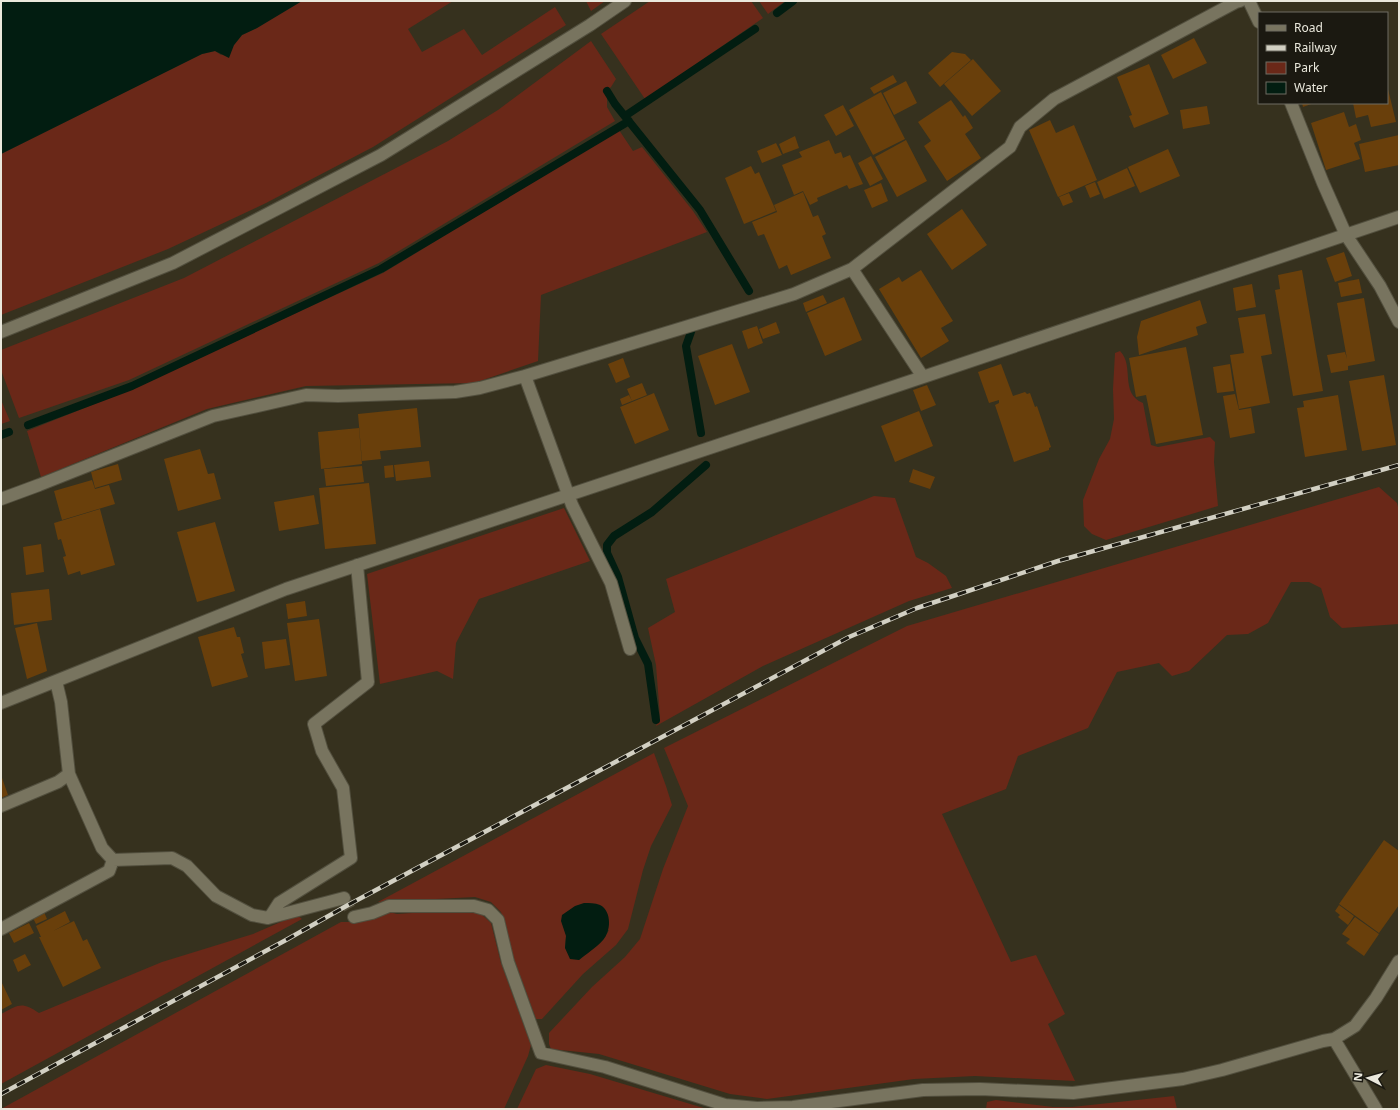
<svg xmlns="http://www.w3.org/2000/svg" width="1400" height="1110" font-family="'Noto Sans',sans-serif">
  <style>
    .green { fill: #6a2818; fill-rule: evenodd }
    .water { fill: #021d11 }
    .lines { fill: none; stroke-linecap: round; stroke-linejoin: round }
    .stream { stroke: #021d11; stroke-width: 8 }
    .building { fill: #693f0b }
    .minor-tunnel { stroke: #514c3a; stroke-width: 12; stroke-dasharray: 12 6; stroke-linecap: butt }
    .minor-casing { stroke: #524f3e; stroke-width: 14 }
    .minor { stroke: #78745f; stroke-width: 12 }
    .rail-casing { stroke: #d2d0c3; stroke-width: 4.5 }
    .rail { stroke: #1b1911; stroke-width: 3; stroke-dasharray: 9; stroke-linecap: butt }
  </style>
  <rect width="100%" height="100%" fill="#36311e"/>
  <!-- green -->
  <path class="green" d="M302 1H453L408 29 422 52 464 29 482 55 555 7 566 25 373 147 266 203 168 249 1 315V154L202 54 215 51 221 55 234 45 242 35 257 28Z
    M586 1H605L591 11Z
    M650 1H751L763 18 645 99 601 34Z
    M759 1H785L768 14Z
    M591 41 616 79 611 87 605 92 607 96V107L615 121 379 263 129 380 19 418 1 370V350L184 278 448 141 498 110Z
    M619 130 633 151 642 147 693 211 707 232 541 295 538 361 474 383 306 386 207 409 41 477 27 431 132 389 383 273Z
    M1120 351C1135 366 1119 393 1143 403L1151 445 1158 447 1210 437 1215 442 1214 462 1218 506 1106 540 1092 534 1084 526 1083 500 1099 459 1110 439 1114 419 1113 389 1115 353Z
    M1 400 10 421 1 424Z
    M1379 487 1397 503 1399 511V624L1342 628 1330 617 1321 588 1309 582H1291L1268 623 1248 634 1227 635 1189 671 1172 676 1159 663 1117 672 1088 728 1018 756 1006 789 942 814 1011 962 1036 955 1065 1014 1048 1024 1075 1081 975 1076 914 1079 767 1099 730 1094 599 1054 551 1049 549 1044V1033L592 987 625 957 640 939 663 869 688 806 664 748 907 626Z
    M874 496 895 498 916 557 928 563 946 576 952 588 909 601 763 666 656 726 660 717 656 665 648 628 675 612 666 579Z
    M564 508 590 561 479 599 456 643 453 679 437 671 380 684 367 574Z
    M654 753 666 786 672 805 651 846 643 870 628 929 616 945 583 974 542 1019H536L511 951 501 912 491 902 475 897 378 902ZM609 930 603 940 579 960 565 948 566 936Z
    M471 909 481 914 491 923 501 963 531 1045 528 1056 504 1109H1L341 922H352L389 912 397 914Z
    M297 915 302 919 1 1084V1014C19 1005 21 1001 39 1013L162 962 253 934Z
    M546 1065 590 1074 707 1109H517L536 1069Z
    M1174 1096 1177 1109H986L987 1102 996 1100 1053 1107H1072Z"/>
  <!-- water -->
  <path class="water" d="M1 1H302L257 28 242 35 234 45 229 58 215 51 202 54 1 154Z
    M584 903C589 903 595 903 600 905 612 911 611 931 603 940 596 948 586 954 579 960L570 959 565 948 566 936 561 921 562 915 575 906Z"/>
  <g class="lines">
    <!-- stream -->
    <path class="stream" d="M777 13 793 1
      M607 91 615 104 700 210 749 291
      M625 116 755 29
      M692 329 686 346 701 433
      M28 425 132 386 381 269 629 121
      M1 435 9 432
      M656 720 648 664 635 638 618 577 607 553V545L614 536 652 512 706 465"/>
  </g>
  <!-- building -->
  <path class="building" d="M1194 38 1207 63 1173 79 1161 55Z
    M952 52 965 54 971 60 940 87 928 73Z
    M973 59 1001 91 972 116 944 84Z
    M1149 64 1169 114 1134 128 1129 116 1132 115 1117 77Z
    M893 75 897 82 874 94 870 88Z
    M906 81 917 103 894 115 883 93Z
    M1387 85 1396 122 1371 127 1368 115 1356 118 1353 103H1387Z
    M881 92 905 139 873 155 849 110Z
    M951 100 963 117 965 115 973 128 965 134 981 158 947 181 924 146 931 141 918 122Z
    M1302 103H1314L1303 107Z
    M843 105 854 126 836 136 824 115Z
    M1207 106 1210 124 1183 129 1180 110Z
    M1344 112 1349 127 1356 124 1361 140 1354 143 1360 159 1326 170 1311 123Z
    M1050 120 1056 133 1074 125 1097 180 1058 197 1029 130Z
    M1399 135V165L1365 172 1359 144Z
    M795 136 799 148 783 154 779 144Z
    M829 140 835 154 841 152 843 158 850 155 863 184 849 189 847 185 817 198 818 201 810 205 803 191 794 195 782 165 802 157 799 152Z
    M906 140 927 181 897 197 875 157Z
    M776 143 782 155 762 163 757 151Z
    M1168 149 1180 176 1140 193 1128 167Z
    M871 156 883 179 870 186 858 163Z
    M751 166 755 174 759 172 776 211 744 224 725 178Z
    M1127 168 1135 186 1104 199 1097 182Z
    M1095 182 1100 194 1090 198 1085 186Z
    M881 183 888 201 872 208 864 190Z
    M803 192 813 217 818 215 826 234 822 236 831 258 791 275 787 265 779 269 764 234 758 236 752 222 777 212 774 205Z
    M1069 193 1073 202 1063 206 1059 197Z
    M962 209 987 245 952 270 927 234Z
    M1344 252 1352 276 1335 282 1326 258Z
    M921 270 953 321 941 328 949 341 921 358 879 289 899 277 902 282Z
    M1302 270 1323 391 1293 396 1275 290 1280 289 1278 275Z
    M1359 279 1362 293 1341 297 1338 283Z
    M1252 284 1256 307 1236 311 1233 288Z
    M823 295 827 303 806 312 803 303Z
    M844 297 862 340 825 356 807 313Z
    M1364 298 1375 361 1348 366V370L1331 373 1327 355 1345 352 1347 359 1337 303Z
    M1200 300 1207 323 1196 327 1198 335 1139 355 1137 337 1141 321Z
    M1265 314 1272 354 1261 356 1270 403 1239 409 1230 355 1244 353 1238 318Z
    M776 322 780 333 763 339 759 329Z
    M757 326 763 343 748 349 742 331Z
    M732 344 750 392 715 405 698 356Z
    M1186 347 1203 435 1156 444 1146 395 1136 397 1129 358Z
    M623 358 630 377 616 383 608 364Z
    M1001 364 1013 396 1025 392 1027 394 1030 393 1035 407 1037 406 1051 447 1049 448V450L1014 462 995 405 999 403V400L989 403 978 372Z
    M1230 364 1234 391 1217 393 1213 367Z
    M1384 375 1396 445 1362 451 1349 381Z
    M642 383 647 395 632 401 627 389Z
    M927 385 936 405 921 411 913 390Z
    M654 393 669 430 635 444 620 407Z
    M1235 394 1239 410 1251 408 1255 433 1230 438 1223 396Z
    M629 395 632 401 622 405 620 399Z
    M1338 395 1347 450 1305 457 1297 408 1304 407 1303 401Z
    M417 408 421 447 380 451 381 459 362 461 358 414Z
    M919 411 933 446 895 462 881 426Z
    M359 428 362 464 321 469 318 432Z
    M200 449 208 474 214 473 221 499 178 511 164 459Z
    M429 461 431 477 396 481 394 465Z
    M118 464 122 480 95 488 91 472Z
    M393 465 394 477 385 478 384 466Z
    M362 466 364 482 326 486 324 469Z
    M913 469 935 477 930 489 909 482Z
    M92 480 95 489 109 485 115 504 62 520 54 491Z
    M369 483 376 544 325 549 319 488Z
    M314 495 319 524 279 531 274 502Z
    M100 509 115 565 81 575 80 571 68 575 63 557 66 556 61 539 58 540 54 523Z
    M215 522 235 591 197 602 177 532Z
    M41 544 44 572 26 575 23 547Z
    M49 589 52 620 14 625 11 593Z
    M305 601 307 616 288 619 286 604Z
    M319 619 327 676 295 681 287 623Z
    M37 623 47 671 27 679 15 628Z
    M234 627 237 637H240L244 653 241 654 248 677 212 687 198 637Z
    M286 639 290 665 265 669 262 642Z
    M1 775 8 795 1 798Z
    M1384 840 1399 851V905L1379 933 1339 904Z
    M1339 905 1354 916 1348 925 1338 917 1340 915 1335 911Z
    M65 911 70 922 53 931 74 921 83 941 87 939 101 968 63 987 39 937H41L36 926Z
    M44 912 47 919 36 924 33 918Z
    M1355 917 1379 934 1364 956 1346 943 1350 939 1342 934Z
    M29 923 34 933 14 943 9 933Z
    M25 954 31 965 18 972 13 960Z
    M1 981 12 1004 1 1010Z"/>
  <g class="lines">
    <!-- minor-tunnel -->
    <path class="minor-tunnel" d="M344 898 354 917"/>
    <!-- minor casing -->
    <g class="minor-casing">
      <path id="minor" d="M1249 1 1259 22
        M1291 103 1323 183 1346 235 1380 286 1399 322
        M852 269 923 377
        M1 332 173 263 381 155 590 25 625 1
        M525 376 572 505 611 583 630 649
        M1 499 39 485 213 416 306 395 338 396 455 392 480 388 525 376 794 294 852 269 1010 147 1020 127 1054 99 1236 2 1240 1
        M56 681 61 702 69 774 102 848 113 860 172 858 187 866 216 896 252 915 268 918 344 898
        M1 703 286 589 923 377 1399 217
        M1 806 58 782 69 774
        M270 917 279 903 351 858 343 788 322 751 314 724 368 682 357 565
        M354 917 372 913 389 906H474L488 910 498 920 508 962 541 1053 605 1067 725 1105 757 1108 793 1107 923 1090 980 1089 1073 1093 1183 1079 1222 1070 1323 1041 1334 1039 1355 1026 1376 998 1399 961
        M1 929 109 871 113 860
        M1334 1039 1376 1109"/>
    </g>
    <!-- minor -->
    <use href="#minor" class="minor"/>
    <!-- rail casing -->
    <g class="rail-casing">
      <path id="rail" d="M1 1094 286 940 348 905 849 637 917 608 1058 561 1399 465"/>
    </g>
    <!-- rail -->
    <use href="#rail" class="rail"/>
  </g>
  <!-- border -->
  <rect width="1400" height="1110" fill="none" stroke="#eae8dc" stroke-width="4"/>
  <!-- legend -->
  <rect x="1258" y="12" width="130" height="92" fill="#1b1911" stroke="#6e6c62"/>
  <rect x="1266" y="25" width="20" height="6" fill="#78745f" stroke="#6e6c62"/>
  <text x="1294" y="32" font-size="12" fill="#eae8dc">Road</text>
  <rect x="1266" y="45" width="20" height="6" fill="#d2d0c3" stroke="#6e6c62"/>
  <text x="1294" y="52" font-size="12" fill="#eae8dc">Railway</text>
  <rect x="1266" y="62" width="20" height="12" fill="#6a2818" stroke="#6e6c62"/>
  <text x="1294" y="72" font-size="12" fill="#eae8dc">Park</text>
  <rect x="1266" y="82" width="20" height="12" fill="#021d11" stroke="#6e6c62"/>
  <text x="1294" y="92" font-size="12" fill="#eae8dc">Water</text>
  <!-- north arrow -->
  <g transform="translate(1368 1078) rotate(276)" stroke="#1b1911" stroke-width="3" paint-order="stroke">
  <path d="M0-3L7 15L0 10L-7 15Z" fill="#eae8dc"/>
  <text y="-6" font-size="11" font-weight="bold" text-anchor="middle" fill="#eae8dc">N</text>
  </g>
</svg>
